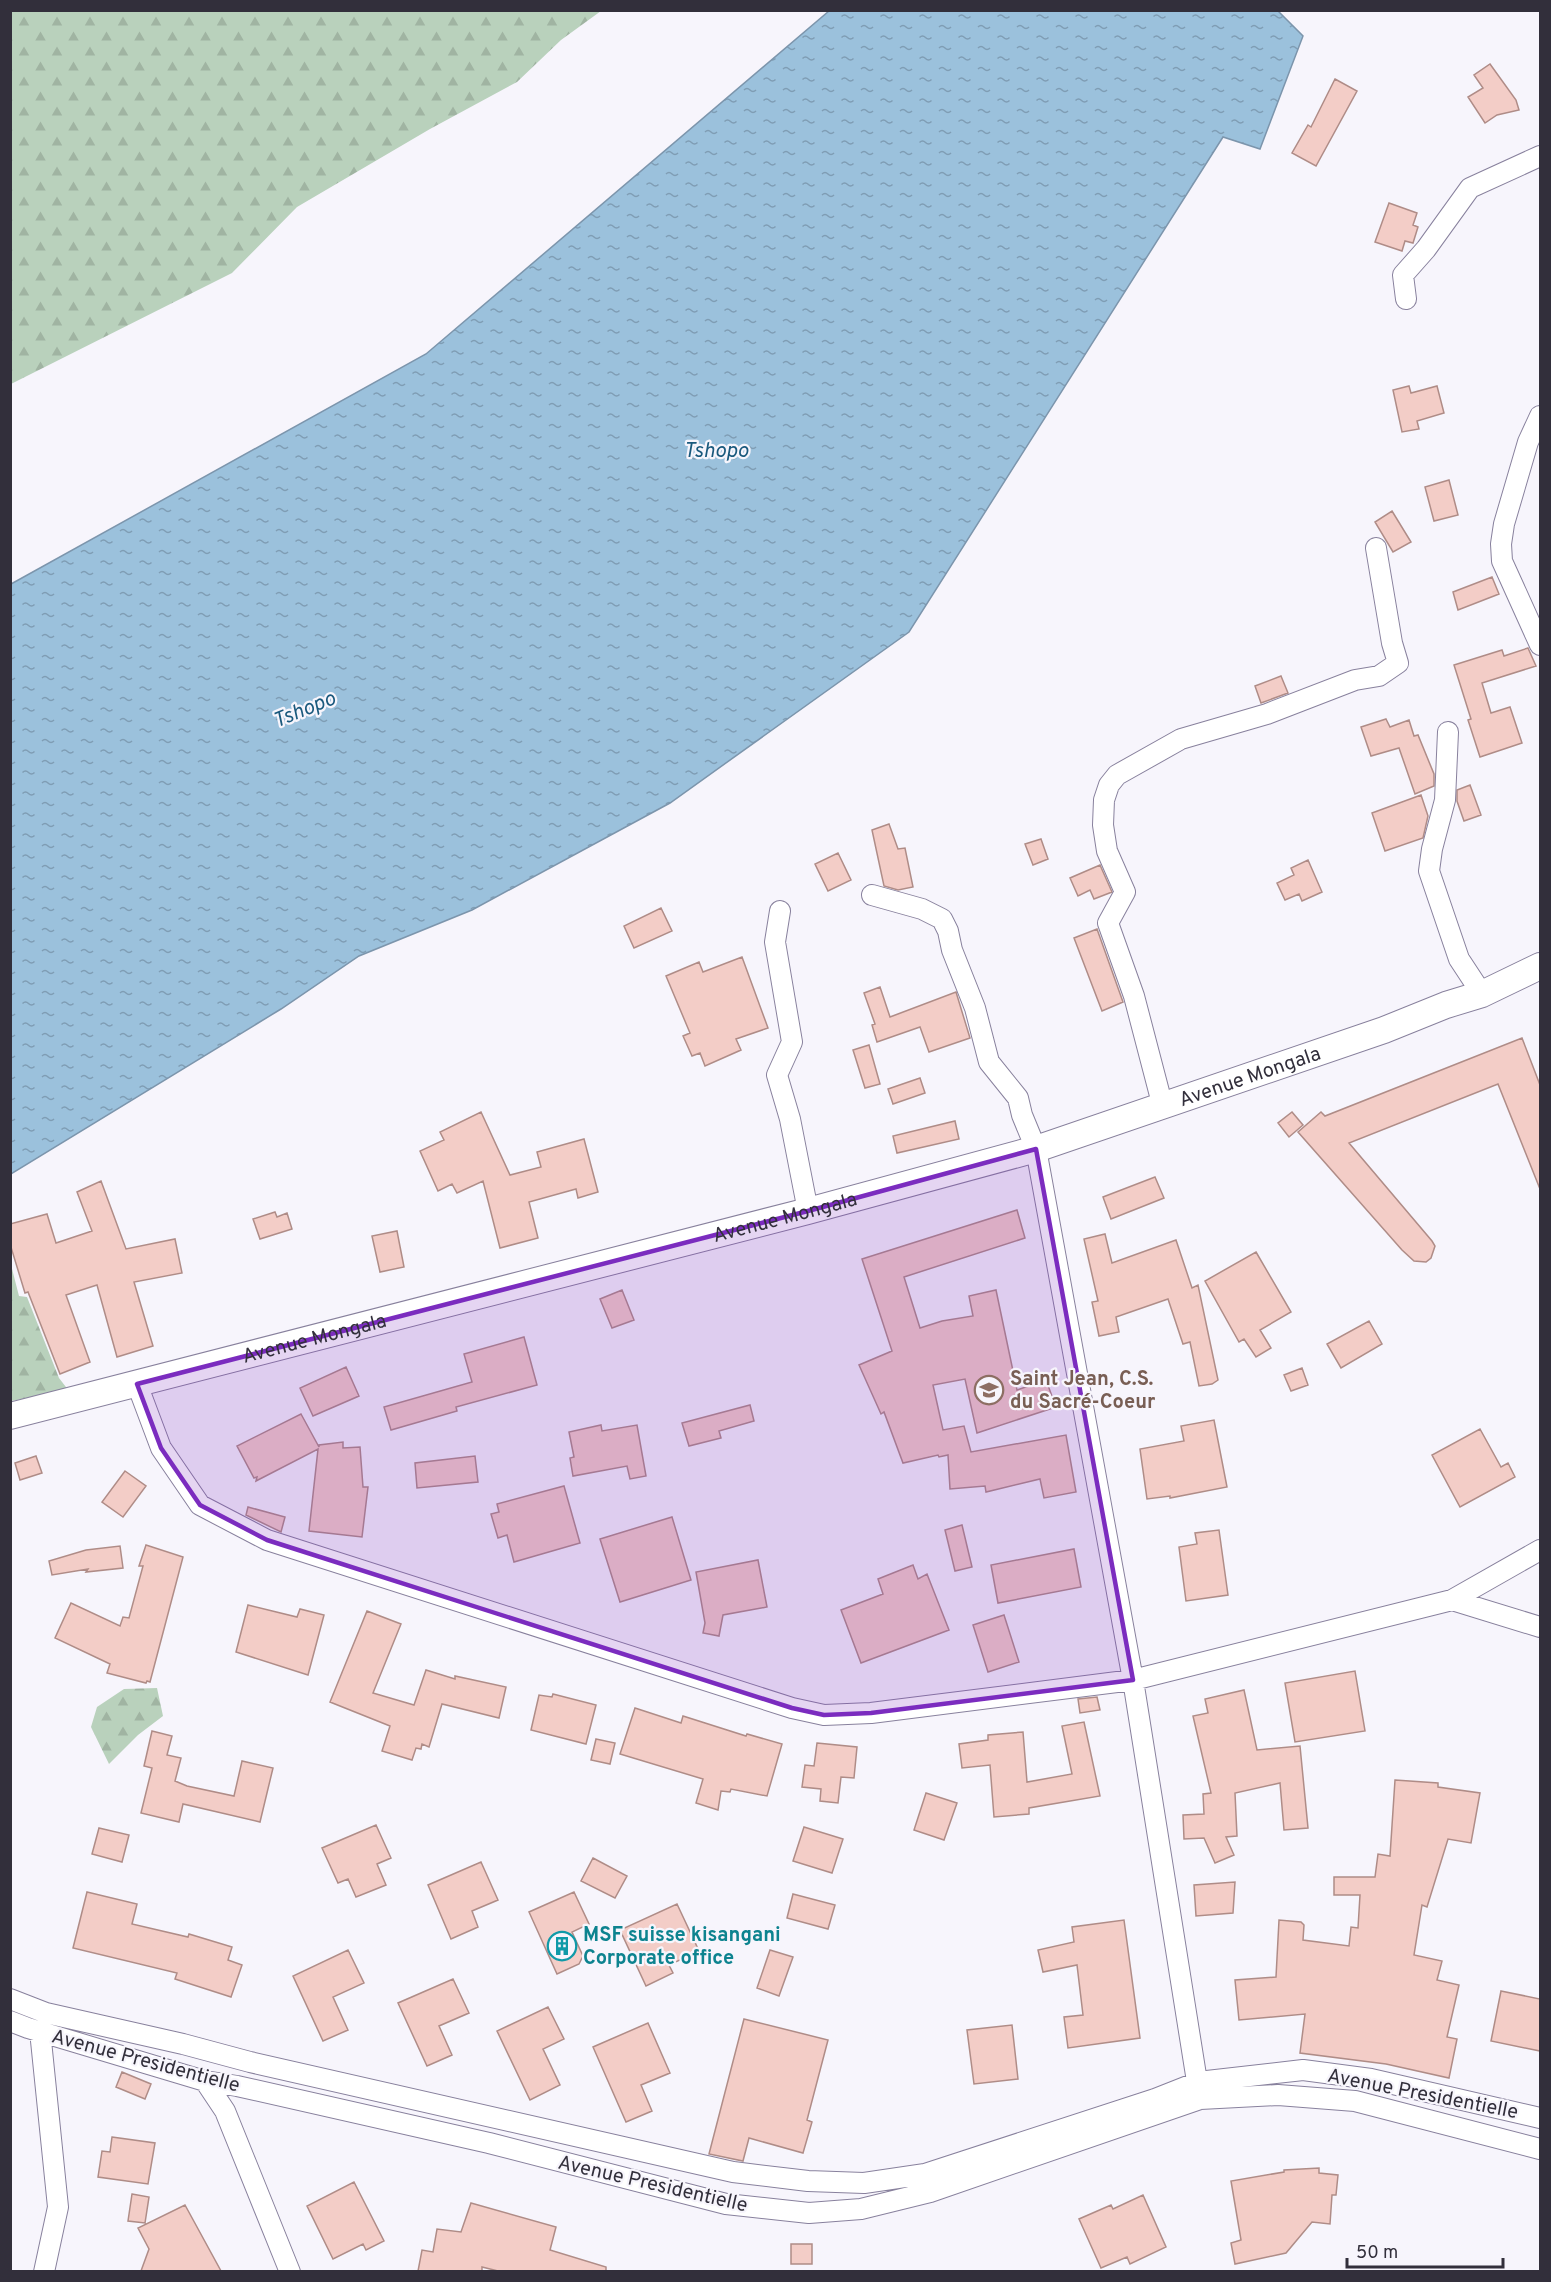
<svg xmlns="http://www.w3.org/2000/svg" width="1551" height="2282" font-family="Overpass,sans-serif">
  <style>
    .forest { fill: url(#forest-firs) }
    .water { fill: url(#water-ripples); stroke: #7c95ac; stroke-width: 1.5 }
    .building { fill: #f3cdc7; stroke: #af8c87; stroke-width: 1.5 }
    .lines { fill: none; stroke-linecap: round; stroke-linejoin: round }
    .minor-casing { stroke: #88819d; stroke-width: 22 }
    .tertiary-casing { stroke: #88819d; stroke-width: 28 }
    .minor { stroke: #fff; stroke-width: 20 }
    .tertiary { stroke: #fff; stroke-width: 26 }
    .marked { fill: #7b2cbf; fill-opacity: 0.2; stroke: #7b2cbf; stroke-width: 4.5; stroke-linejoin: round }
    .labels { text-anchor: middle; stroke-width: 4.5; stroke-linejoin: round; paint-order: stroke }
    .street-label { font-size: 20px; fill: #322f3b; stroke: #f7f5fc }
    .education-label { font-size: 20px; font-weight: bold; fill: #785e54; stroke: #f7f5fc; text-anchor: start }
    .culture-label { font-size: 20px; font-weight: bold; fill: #0d838f; stroke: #f7f5fc; text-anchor: start }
    .water-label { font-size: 21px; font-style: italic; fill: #1a597d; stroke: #f7f5fc }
  </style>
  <defs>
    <pattern id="forest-firs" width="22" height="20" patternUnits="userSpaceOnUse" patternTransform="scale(1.5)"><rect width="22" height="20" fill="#b9d1bc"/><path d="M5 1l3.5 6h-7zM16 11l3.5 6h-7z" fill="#a0b4a2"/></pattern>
    <pattern id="water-ripples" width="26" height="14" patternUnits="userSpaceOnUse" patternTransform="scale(1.5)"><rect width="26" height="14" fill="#9bc1dc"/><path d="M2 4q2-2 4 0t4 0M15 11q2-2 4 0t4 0" fill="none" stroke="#7f9db4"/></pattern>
  </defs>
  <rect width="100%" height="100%" fill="#f7f5fc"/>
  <!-- forest -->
  <path class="forest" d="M11 10H601V11L561 40 517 82 430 129 297 207 232 273 11 384Z
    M10 1261 19 1296 27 1297 59 1378 69 1391 11 1401Z
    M157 1688 163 1716 138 1735 109 1764 91 1727 97 1707 124 1689Z"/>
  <!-- water -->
  <path class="water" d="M829 11H1278L1303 36 1260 149 1223 137 909 632 670 803 472 910 359 956 281 1009 11 1174V584L426 354Z"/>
  <!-- building -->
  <path class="building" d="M1490 64 1516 100 1519 110 1497 115 1485 123 1468 97 1483 88 1474 75Z
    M1335 79 1357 91 1316 166 1292 153 1308 125 1311 127Z
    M1389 203 1417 213 1413 225 1418 227 1413 243 1405 241 1402 251 1375 242Z
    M1409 386 1411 393 1437 386 1444 413 1417 421 1419 429 1402 432 1393 390Z
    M1449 480 1458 515 1434 521 1425 487Z
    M1392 511 1411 542 1393 552 1375 522Z
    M1492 577 1499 594 1458 610 1453 592Z
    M1528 648 1536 666 1482 683 1491 713 1510 707 1522 743 1480 757 1468 720 1471 719 1454 665 1502 650 1504 656Z
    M1281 676 1288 693 1261 703 1255 686Z
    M1386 719 1390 727 1409 720 1414 736 1418 735 1434 774V786L1415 794 1399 748 1371 756 1361 727Z
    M1470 785 1481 815 1464 821 1457 801V790Z
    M1421 795 1428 816 1423 838 1385 851 1372 813Z
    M889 824 898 849 905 848 913 887 898 890 884 886 872 830Z
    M1041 839 1048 859 1033 865 1025 844Z
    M838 853 851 880 828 891 815 864Z
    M1308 860 1322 892 1302 901 1299 894 1285 900 1277 883 1294 875 1291 868Z
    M1100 865 1112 892 1094 899 1090 890 1078 896 1070 878Z
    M661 908 672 931 634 948 624 926Z
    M1097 929 1123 1002 1102 1011 1074 938Z
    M742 957 768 1028 736 1039 741 1050 705 1066 700 1053 692 1056 683 1036 690 1033 666 976 699 962 703 972Z
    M880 987 890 1017 956 992 970 1038 929 1052 920 1027 877 1042 872 1025 875 1024 864 993Z
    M1522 1038 1540 1085V1189L1498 1084 1349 1143 1432 1241 1435 1246 1431 1258 1426 1262 1414 1261 1402 1250 1298 1132 1321 1112 1325 1116Z
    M869 1045 880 1084 865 1088 853 1050Z
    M920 1078 925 1093 893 1104 888 1089Z
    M481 1112 510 1175 541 1167 537 1152 584 1139 598 1192 578 1198 576 1189 529 1202 538 1238 500 1248 483 1181 457 1193 452 1184 438 1191 420 1151 444 1140 440 1132Z
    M1292 1112 1303 1125 1289 1137 1278 1123Z
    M955 1121 959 1139 897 1153 893 1136Z
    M1155 1177 1164 1198 1111 1219 1103 1197Z
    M101 1181 126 1249 175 1239 182 1273 134 1282 153 1346 117 1357 97 1285 66 1295 90 1362 60 1374 28 1292 25 1293 10 1244V1224L47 1214 56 1243 92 1231 77 1192Z
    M1017 1210 1025 1238 904 1277 920 1328 942 1321 973 1316 969 1296 996 1290 1017 1390 1046 1380 1056 1407 977 1433 965 1379 933 1385 943 1430 964 1426 971 1452 1066 1435 1076 1492 1044 1498 1040 1479 986 1492 985 1486 950 1489 948 1455 939 1457 938 1455 903 1463 884 1412 881 1414 859 1365 892 1351 862 1259Z
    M275 1212 277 1217 287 1213 292 1229 260 1239 253 1219Z
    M397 1231 404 1267 380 1272 372 1236Z
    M1105 1234 1112 1263 1176 1240 1192 1288 1198 1285 1218 1380 1212 1384 1199 1386 1190 1342 1183 1344 1168 1299 1116 1317 1119 1332 1099 1336 1092 1302 1098 1301 1084 1239Z
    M1256 1252 1291 1312 1260 1330 1271 1348 1256 1357 1244 1339 1239 1342 1205 1281Z
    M622 1290 634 1320 612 1328 600 1299Z
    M1369 1321 1382 1344 1341 1368 1327 1344Z
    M524 1337 537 1385 456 1407 457 1411 391 1430 384 1407 472 1382 464 1354Z
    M346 1367 359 1396 313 1416 300 1388Z
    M1302 1368 1308 1385 1291 1391 1284 1375Z
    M750 1405 754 1421 719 1431 721 1438 689 1446 682 1423Z
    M301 1414 319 1447V1445L343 1442V1448L360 1447 363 1487H368L362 1537 309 1531 318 1449 256 1481 257 1477 254 1478 237 1446Z
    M1214 1420 1227 1487 1170 1498V1496L1147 1499 1140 1449 1184 1441 1181 1426Z
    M601 1425 602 1431 637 1425 646 1476 630 1479 627 1466 573 1476 570 1458 574 1457 569 1432Z
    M1480 1429 1501 1467 1508 1463 1515 1477 1460 1507 1432 1455Z
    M36 1456 42 1473 20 1480 15 1463Z
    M475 1456 478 1482 417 1488 415 1463Z
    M125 1471 146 1486 123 1517 102 1502Z
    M564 1486 580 1543 514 1562 507 1535 498 1538 491 1514 499 1512 497 1504Z
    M248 1507 285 1517 281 1532 246 1515Z
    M672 1517 691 1580 620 1602 600 1539Z
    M962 1525 972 1567 955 1571 945 1530Z
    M1219 1530 1228 1595 1186 1601 1179 1547 1197 1544 1195 1533Z
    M146 1545 183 1557 150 1682 147 1681 146 1683 107 1673 110 1664 55 1638 71 1603 120 1626 123 1617 129 1618 143 1566H139Z
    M120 1546 123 1568 86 1572 88 1569 52 1575 49 1561 86 1550Z
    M1074 1549 1081 1587 998 1603 991 1565Z
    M758 1560 767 1607 723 1615 719 1636 703 1633 705 1623 696 1572Z
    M913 1565 918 1579 927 1574 949 1630 861 1663 841 1610 883 1594 878 1579Z
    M248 1605 297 1617 300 1609 324 1615 308 1675 236 1652Z
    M367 1611 401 1624 373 1693 414 1705 426 1670 455 1679V1676L506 1687 499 1718 442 1704 429 1747 422 1744 421 1749 416 1748 412 1760 382 1751 390 1726 330 1702Z
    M1004 1615 1019 1662 988 1672 973 1625Z
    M1355 1671 1365 1731 1295 1742 1285 1683Z
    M1244 1690 1257 1750 1300 1746 1308 1828 1284 1830 1280 1783 1235 1793 1237 1836 1226 1837 1234 1855 1215 1863 1204 1838 1184 1839 1183 1815 1204 1814 1203 1794 1211 1793 1193 1716 1208 1713 1205 1699Z
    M553 1694 596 1705 586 1744 531 1730 539 1695 552 1697Z
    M1097 1697 1100 1710 1080 1713 1078 1699Z
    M635 1708 681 1723 683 1716 746 1736 747 1734 782 1744 767 1796 731 1789 730 1792 721 1791 718 1810 696 1803 703 1779 620 1754Z
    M1084 1722 1100 1796 1029 1808V1814L994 1817 990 1765 962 1768 959 1744 988 1740V1735L1023 1732 1027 1782 1072 1774 1062 1726Z
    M152 1731 172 1736 167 1755 181 1758 175 1781 187 1786 234 1796 242 1761 273 1768 260 1822 183 1804 179 1822 141 1813 152 1768 144 1766Z
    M596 1739 615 1743 610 1764 591 1760Z
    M817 1743 857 1747 854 1778 841 1777 838 1803 820 1801 821 1789 802 1787 805 1765 814 1766Z
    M1395 1780 1438 1783V1787L1480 1793 1471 1843 1448 1839 1427 1907 1422 1905 1414 1955 1442 1961 1437 1980 1459 1985 1447 2037 1457 2039 1449 2078 1386 2064 1300 2053 1305 2014 1239 2020 1235 1980 1276 1977 1279 1920 1301 1922 1304 1925 1303 1940 1349 1946 1351 1927 1358 1928 1360 1895H1334V1877H1375L1378 1854 1390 1856Z
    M926 1793 957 1803 944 1840 914 1830Z
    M376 1825 391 1858 377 1864 386 1885 356 1897 348 1879 338 1883 322 1848Z
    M804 1827 843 1839 832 1873 793 1861Z
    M99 1828 129 1835 122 1862 92 1854Z
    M593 1858 627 1876 615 1898 581 1881Z
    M481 1862 498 1900 472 1911 478 1927 451 1939 428 1885Z
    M1235 1882 1233 1913 1196 1916 1194 1885Z
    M87 1892 137 1904 132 1924 188 1937 189 1934 232 1947 228 1960 242 1965 231 1997 175 1979 177 1973 73 1948Z
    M574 1892 589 1924 572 1932 583 1956 579 1964 557 1974 529 1912Z
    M793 1894 835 1905 828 1929 787 1918Z
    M677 1904 699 1951 669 1965 673 1973 646 1986 620 1930Z
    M1124 1920 1140 2038 1068 2048 1064 2017 1083 2015 1077 1965 1043 1972 1038 1950 1074 1942 1072 1927Z
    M348 1950 364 1983 333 1997 348 2030 323 2041 293 1976Z
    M770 1950 793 1957 779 1996 757 1988Z
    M453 1979 469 2013 439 2026 452 2055 427 2066 398 2003Z
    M1501 1991 1540 1999V2051L1491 2041Z
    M548 2007 564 2039 543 2049 560 2085 530 2100 497 2031Z
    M744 2019 828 2040 807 2120 812 2122 803 2153 749 2138 743 2161 709 2154Z
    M648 2023 670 2073 641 2085 652 2111 626 2122 593 2047Z
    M1012 2025 1018 2079 974 2084 967 2030Z
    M122 2072 151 2084 145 2099 116 2087Z
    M112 2137 155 2143 148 2184 98 2177 102 2151 110 2152Z
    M1319 2168V2173L1338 2175 1336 2195H1332L1330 2224 1312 2222 1286 2253 1235 2264 1231 2243 1241 2240 1231 2181 1284 2172V2170Z
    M354 2182 384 2241 366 2250 363 2244 333 2259 307 2206Z
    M132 2194 149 2197 145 2223 128 2221Z
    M1143 2195 1166 2247 1130 2264 1127 2257 1101 2268 1079 2219 1111 2205 1113 2209Z
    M471 2203 556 2227 550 2250 606 2267V2271H498L482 2267V2271H418L422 2250 433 2252 437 2229 461 2232Z
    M185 2205 221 2271H141L149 2249 138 2228Z
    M791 2244H812V2264H791Z"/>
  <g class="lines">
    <!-- minor casing -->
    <g class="minor-casing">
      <path id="minor" d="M1406 299 1403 275 1426 249 1470 188 1540 156
        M1540 416 1528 442 1504 524 1501 544 1502 561 1540 645
        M1448 732 1445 800 1432 849 1429 871 1459 959 1482 994
        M872 895 922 909 942 919 948 931 952 950 975 1008 989 1062 1018 1098 1022 1115 1036 1149 1133 1680 1199 2094
        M780 911 775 942 792 1042 777 1075 790 1119 808 1211
        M1163 1107 1134 996 1108 923 1125 892 1107 851 1103 825 1104 800 1109 785 1117 775 1181 739 1267 714 1355 680 1379 676 1398 663 1392 643 1376 548
        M137 1384 161 1448 200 1505 267 1540 792 1708 824 1715 871 1713 1133 1680 1452 1600 1540 1550
        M1452 1600 1540 1627
        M10 1999 46 2013 183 2044 250 2062 733 2172 808 2181 864 2183 925 2174 1155 2099 1198 2082 1303 2070 1371 2079 1540 2118
        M10 2021 28 2028 205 2081 237 2086 489 2143 726 2204 809 2213 861 2209 930 2192 1200 2099 1278 2095 1355 2101 1540 2149
        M40 2031 58 2207 44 2272
        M205 2081 225 2111 290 2272"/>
    </g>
    <!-- tertiary casing -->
    <g class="tertiary-casing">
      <g id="tertiary">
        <path id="s1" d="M10 1416 808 1211 1036 1149 1384 1030 1446 1005 1482 994 1540 966"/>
      </g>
    </g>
    <!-- minor -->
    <use href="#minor" class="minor"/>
    <!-- tertiary -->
    <use href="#tertiary" class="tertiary"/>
  </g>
  <!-- marked area -->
  <path class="marked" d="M1036 1149 1133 1680 871 1713 824 1715 792 1708 267 1540 200 1505 161 1448 137 1384 808 1211Z"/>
  <!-- icons -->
  <defs>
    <g id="school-ring" transform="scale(1.5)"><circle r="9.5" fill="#f7f5fc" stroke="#8d6e63" stroke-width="1.5"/><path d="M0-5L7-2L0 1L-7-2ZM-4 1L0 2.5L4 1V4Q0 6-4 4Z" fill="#8d6e63"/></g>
    <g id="building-ring" transform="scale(1.5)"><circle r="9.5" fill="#f7f5fc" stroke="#0f9aa8" stroke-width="1.5"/><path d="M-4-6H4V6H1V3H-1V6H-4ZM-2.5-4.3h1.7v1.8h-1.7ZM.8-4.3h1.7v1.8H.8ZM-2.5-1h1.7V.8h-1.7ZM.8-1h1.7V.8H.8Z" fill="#0f9aa8"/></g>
  </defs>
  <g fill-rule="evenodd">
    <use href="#school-ring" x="989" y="1390"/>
    <use href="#building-ring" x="562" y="1946"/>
  </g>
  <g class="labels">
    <!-- street labels -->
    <g class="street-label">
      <text dy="7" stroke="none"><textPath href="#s1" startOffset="1286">Avenue Mongala</textPath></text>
      <text dy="7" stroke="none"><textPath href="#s1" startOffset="800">Avenue Mongala</textPath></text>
      <text dy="7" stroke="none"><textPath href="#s1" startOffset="314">Avenue Mongala</textPath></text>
      <text transform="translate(146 2060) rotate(15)" y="7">Avenue Presidentielle</text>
      <text transform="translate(1423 2093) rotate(11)" y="7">Avenue Presidentielle</text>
      <text transform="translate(653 2183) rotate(13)" y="7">Avenue Presidentielle</text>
    </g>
    <!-- education labels -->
    <g class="education-label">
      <text x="1010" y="1385">Saint Jean, C.S.<tspan x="1010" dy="23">du Sacré-Coeur</tspan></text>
    </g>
    <!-- culture labels -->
    <g class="culture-label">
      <text x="583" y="1941">MSF suisse kisangani<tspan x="583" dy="23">Corporate office</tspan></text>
    </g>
    <!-- water labels -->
    <g class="water-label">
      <text x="716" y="457">Tshopo</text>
      <text transform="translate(304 709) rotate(-22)" y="7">Tshopo</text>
    </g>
  </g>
  <!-- border -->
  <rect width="1551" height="2282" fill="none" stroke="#322f3b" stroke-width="24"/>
  <!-- scale -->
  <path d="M1347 2258v9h156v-9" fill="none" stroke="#322f3b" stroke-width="3"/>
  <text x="1356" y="2258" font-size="18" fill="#322f3b" stroke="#f7f5fc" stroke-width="4.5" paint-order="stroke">50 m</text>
</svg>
